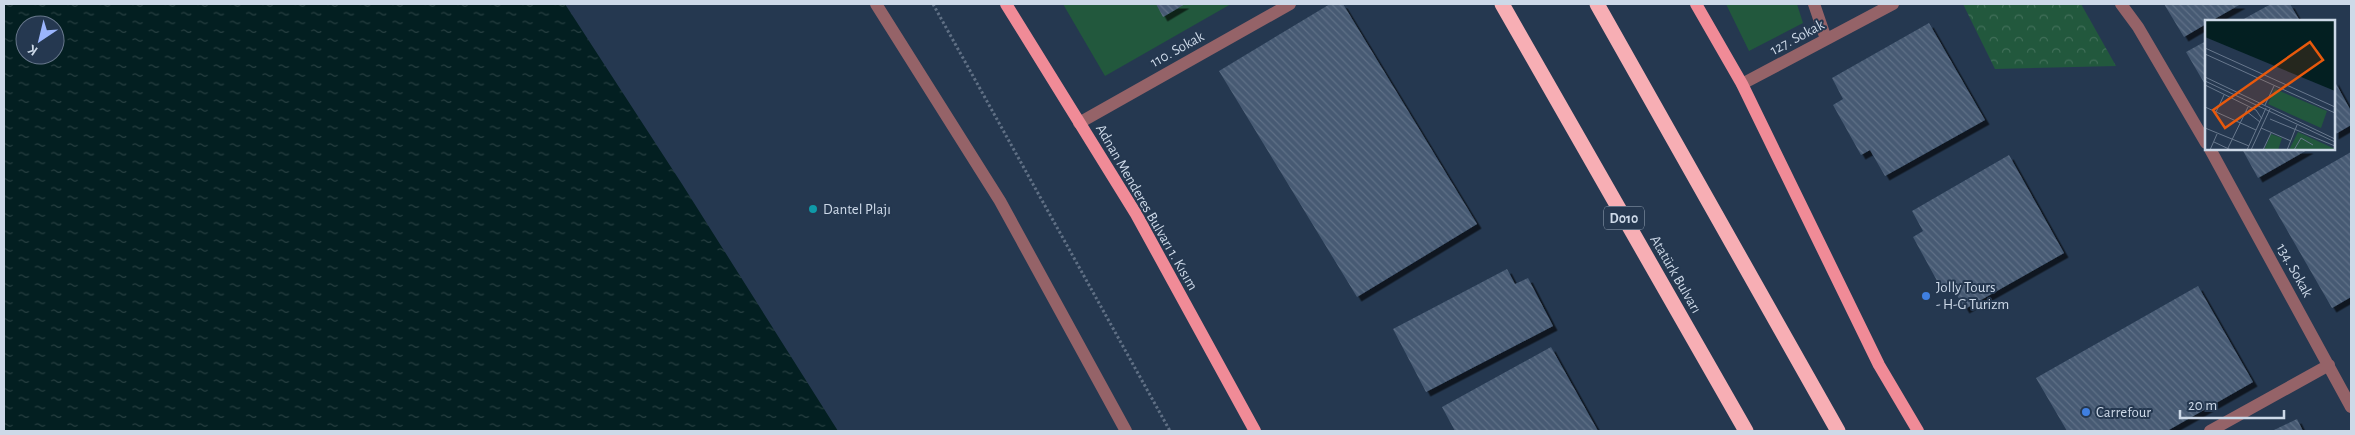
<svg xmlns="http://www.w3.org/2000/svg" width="2355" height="435" font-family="'Alegreya Sans',sans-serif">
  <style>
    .grass { fill: #22583d }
    .forest { fill: url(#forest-crowns) }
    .water { fill: url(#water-ripples); fill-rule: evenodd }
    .building { fill: url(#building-back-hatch); filter: url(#shadow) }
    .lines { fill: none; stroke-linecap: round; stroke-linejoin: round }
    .path { stroke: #607085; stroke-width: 3; stroke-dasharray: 2.5 2.5; stroke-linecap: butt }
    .minor { stroke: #956368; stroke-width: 12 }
    .major { stroke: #f08b97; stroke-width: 12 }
    .highway { stroke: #f7aeb4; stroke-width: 15 }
    .culture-dot { fill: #0f9aa8; stroke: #253850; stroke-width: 2 }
    .shop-dot { fill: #3f7fe0; stroke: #253850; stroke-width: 2 }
    .labels { text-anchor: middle; stroke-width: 4; stroke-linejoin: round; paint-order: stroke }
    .shield { fill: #253850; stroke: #9ba9ba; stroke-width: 1 }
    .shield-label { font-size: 14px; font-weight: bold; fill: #cdd9e8 }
    .street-label { font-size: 15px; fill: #cdd9e8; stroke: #253850 }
    .poi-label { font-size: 15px; fill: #cdd9e8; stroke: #253850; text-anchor: start }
    .inset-road { fill: none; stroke: #68788d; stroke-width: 1 }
    .view { fill: #e8590c; fill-opacity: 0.15; stroke: #e8590c; stroke-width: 2.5 }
    .inset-edge { fill: none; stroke: #cdd9e8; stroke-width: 2.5 }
  </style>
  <defs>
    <pattern id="forest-crowns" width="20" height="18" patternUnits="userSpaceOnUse" patternTransform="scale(1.25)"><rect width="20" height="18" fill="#22583d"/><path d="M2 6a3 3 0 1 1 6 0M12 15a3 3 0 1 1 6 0" fill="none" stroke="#416f59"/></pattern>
    <pattern id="water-ripples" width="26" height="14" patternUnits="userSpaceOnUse" patternTransform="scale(1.25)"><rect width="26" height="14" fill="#031f21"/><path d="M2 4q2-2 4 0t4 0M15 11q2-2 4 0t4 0" fill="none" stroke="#273f41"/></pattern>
    <pattern id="building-back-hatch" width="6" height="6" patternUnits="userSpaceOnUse" patternTransform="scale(1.25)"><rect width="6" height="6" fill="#465a73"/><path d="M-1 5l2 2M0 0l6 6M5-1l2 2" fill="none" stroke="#607187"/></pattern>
    <filter id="shadow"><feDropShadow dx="4.5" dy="4.5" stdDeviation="0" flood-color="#0009"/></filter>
  </defs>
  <rect width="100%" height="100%" fill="#253850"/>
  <!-- grass -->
  <path class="grass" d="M1063 4H1231L1105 76Z
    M1726 4H1797L1803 23 1749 51Z"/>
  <!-- forest -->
  <path class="forest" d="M1963 4H2081L2116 66 1995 69Z"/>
  <!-- water -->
  <path class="water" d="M4 4H565L682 184 838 431H4ZM25 25H55V55H25Z"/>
  <!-- building -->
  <path class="building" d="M1156 4H1185L1163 17Z
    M1330 4H1343L1477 224 1357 297 1219 71Z
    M2164 4H2241L2211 21H2206V24L2184 37Z
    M2271 4H2290L2300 21H2240Z
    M1929 23 1985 120 1885 176 1870 150 1861 155 1833 105 1843 99 1832 78Z
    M2206 41V86L2186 52Z
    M2334 80 2351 111V125L2334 135Z
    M2242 149H2309L2258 178Z
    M2351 152V297L2332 308 2269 199Z
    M2009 155 2064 253 1965 309 1950 283 1941 288 1913 237 1923 231 1912 211Z
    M1507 269 1515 284 1528 278 1553 326 1426 392 1393 329Z
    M2198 286 2253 382 2167 431H2067L2036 378Z
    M1551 347 1598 431H1455L1442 407Z
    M2297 419 2303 431H2272Z"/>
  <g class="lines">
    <!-- path -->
    <path class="path" d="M933 4 1170 431"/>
    <!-- minor -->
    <path class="minor" d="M876 4 1000 201 1126 431
      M1814 4 1826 39
      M2121 4 2138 27 2206 143
      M1742 84 1893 4
      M1079 123 1290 4
      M2210 149 2351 407
      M2210 431 2329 365"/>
    <!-- major -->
    <path class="major" d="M1006 4 1136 214 1255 431
      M1696 4 1742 84 1879 365 1918 431"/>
    <!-- highway -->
    <path class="highway" d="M1502 4 1746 431
      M1597 4 1838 431"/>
  </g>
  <!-- markers -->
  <circle class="culture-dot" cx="813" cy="209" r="5"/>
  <g class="shop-dot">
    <circle cx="1926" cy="296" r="5"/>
    <circle cx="2086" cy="412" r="5"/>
  </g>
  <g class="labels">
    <!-- shield labels -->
    <rect class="shield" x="1604" y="206.5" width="40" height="23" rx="4"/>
    <g class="shield-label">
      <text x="1624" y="223">D010</text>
    </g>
    <!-- street labels -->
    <g class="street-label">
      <text transform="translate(1797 37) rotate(-28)" y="5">127. Sokak</text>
      <text transform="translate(1177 49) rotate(-29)" y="5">110. Sokak</text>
      <text transform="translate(1147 207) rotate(60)" y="5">Adnan Menderes Bulvarı 1. Kısım</text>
      <text transform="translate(2295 270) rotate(61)" y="5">134. Sokak</text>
      <text transform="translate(1676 274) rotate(60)" y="5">Atatürk Bulvarı</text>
    </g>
    <!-- poi labels -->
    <g class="poi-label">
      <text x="823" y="214">Dantel Plajı</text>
      <text x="1936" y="292">Jolly Tours<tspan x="1936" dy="17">- H-G Turizm</tspan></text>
      <text x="2096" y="417">Carrefour</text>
    </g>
  </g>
  <!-- overview -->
  <g transform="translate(2205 20)">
    <rect width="130" height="130" fill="#253850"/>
    <path d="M70 69 122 91 116 108 63 84ZM93 112 130 129V130H84Z" fill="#22583d"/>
    <path d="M66 114 77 118 73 130H59Z" fill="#22583d"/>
    <path d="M0 0H130V71L0 17Z" fill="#031f21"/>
    <path class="inset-road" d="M0 28 130 87M0 34 130 93M0 57 130 119M0 61 130 122M0 65 51 90 57 99M60 85 69 66M0 87 51 110M41 91 55 102M11 92 19 75M65 99 130 126M0 108 44 126M56 108 86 121M9 122 26 130M5 130 12 114M22 130 43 87M42 130 61 88M46 130 65 89M58 130 66 113M82 130 92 105M89 130 96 118 108 125"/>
    <path class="view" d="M105 22 118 40 20 108 8 90Z"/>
    <rect width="130" height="130" class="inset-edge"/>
  </g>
  <!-- border -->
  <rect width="2355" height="435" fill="none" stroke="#cdd9e8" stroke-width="10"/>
  <!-- north arrow -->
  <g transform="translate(40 40) rotate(215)"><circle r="24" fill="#253850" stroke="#68788d"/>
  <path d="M0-4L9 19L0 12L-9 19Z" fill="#9bb5fd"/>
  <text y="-8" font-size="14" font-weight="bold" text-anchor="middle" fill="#cdd9e8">K</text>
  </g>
  <!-- scale -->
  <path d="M2180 410v8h104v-8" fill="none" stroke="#cdd9e8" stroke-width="2.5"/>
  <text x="2188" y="410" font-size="15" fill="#cdd9e8" stroke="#253850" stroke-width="4" paint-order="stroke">20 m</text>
</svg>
